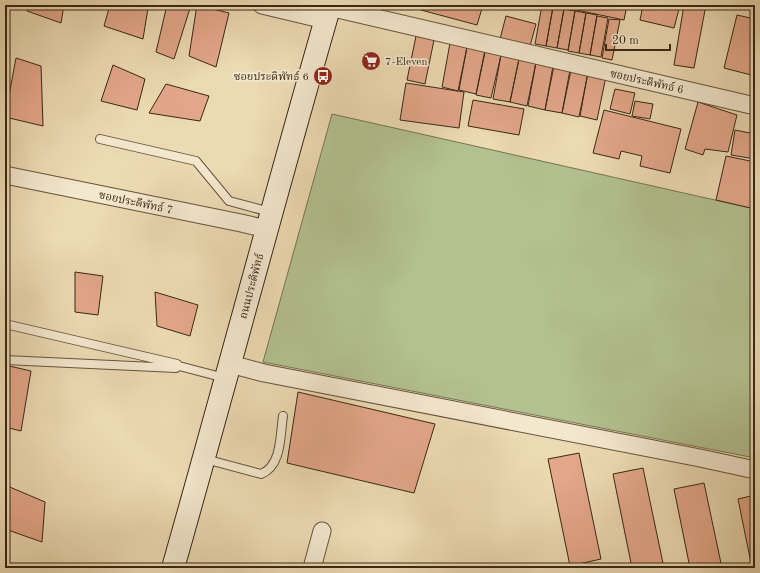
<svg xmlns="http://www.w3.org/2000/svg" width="760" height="573" font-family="'Old Standard TT','Noto Serif Thai',serif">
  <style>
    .green { fill: #b3c190; stroke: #767452 }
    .building { fill: #e3a78a; stroke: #382815 }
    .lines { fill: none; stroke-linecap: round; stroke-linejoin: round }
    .lane-casing { stroke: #65543c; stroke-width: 10 }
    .street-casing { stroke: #65543c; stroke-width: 19 }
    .secondary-casing { stroke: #382815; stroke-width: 24 }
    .lane { stroke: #f3e7ce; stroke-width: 8 }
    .street { stroke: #f3e7ce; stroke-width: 17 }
    .secondary { stroke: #f3e7ce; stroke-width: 22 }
    .labels { text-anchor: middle; stroke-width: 3.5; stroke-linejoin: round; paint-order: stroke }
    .poi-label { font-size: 11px; fill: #382815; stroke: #f3e7ce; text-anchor: start }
    .street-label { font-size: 11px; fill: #382815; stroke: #f3e7ce }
  </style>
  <rect width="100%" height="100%" fill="#ecdab3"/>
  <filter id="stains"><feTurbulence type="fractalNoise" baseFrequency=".005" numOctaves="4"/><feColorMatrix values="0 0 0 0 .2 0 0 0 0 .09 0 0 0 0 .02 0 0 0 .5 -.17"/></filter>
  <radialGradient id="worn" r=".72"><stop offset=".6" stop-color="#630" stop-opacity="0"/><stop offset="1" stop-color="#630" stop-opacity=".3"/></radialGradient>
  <!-- green -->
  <path class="green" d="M332 114 755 209V458L263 362Z"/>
  <!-- building -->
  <path class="building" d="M28 5H64L61 23 27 11Z
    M110 5H142L148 8 143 39 104 26Z
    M167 5H191L174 59 156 52Z
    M197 5 229 13 216 67 189 56Z
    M423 5H483L477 25 421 10Z
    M512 5H531L529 10Z
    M542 5 553 7 546 46 535 44Z
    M553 5H627L624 20Z
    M643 5H680L674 28 640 20Z
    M684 5H706L694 68 674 65Z
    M553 7 564 9 557 48 546 46Z
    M564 9 575 11 568 50 557 48Z
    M575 11 586 13 579 53 568 51Z
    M586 13 597 15 590 55 579 53Z
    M737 15 755 19V76L724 68Z
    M506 16 536 24 530 46 500 39Z
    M597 16 608 18 601 57 590 55Z
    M609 19 620 20 612 60 602 58Z
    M416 36 434 40 425 84 407 80Z
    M450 43 467 47 458 91 442 87Z
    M467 47 485 50 476 94 459 90Z
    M485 52 501 55 491 98 476 95Z
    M501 55 519 59 510 102 493 99Z
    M16 58 41 66 43 126 5 117Z
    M519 59 536 62 527 106 510 102Z
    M536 63 553 66 545 110 528 106Z
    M113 65 145 79 137 110 101 101Z
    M554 66 570 70 562 113 545 110Z
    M571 70 588 73 579 117 562 113Z
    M588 72 606 76 597 120 580 116Z
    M406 83 464 92 459 128 400 120Z
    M166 84 209 96 200 121 149 113Z
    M615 89 635 93 630 114 610 109Z
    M473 100 524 109 519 135 468 126Z
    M635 101 653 104 650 119 632 116Z
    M698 102 737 115 728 152 705 149 703 155 685 149Z
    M604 110 681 129 670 173 640 166 642 156 621 151 619 159 593 153Z
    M735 130 755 134V159L731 155Z
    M726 156 755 162V209L716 200Z
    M75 272 103 276 98 315 75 312Z
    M155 292 198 305 190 336 157 326Z
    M5 365 31 371 21 431 5 427Z
    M298 392 435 424 414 493 287 463Z
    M579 453 601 559 570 566 548 459Z
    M643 468 664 568H632L613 474Z
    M704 483 722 568H690L674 489Z
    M5 485 45 502 42 542 5 529Z
    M755 495V568H752L738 499Z"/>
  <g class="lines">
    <!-- lane casing -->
    <g class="lane-casing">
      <path id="lane" d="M100 139 196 161 229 201 270 212
        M5 324 177 364 179 366 225 378
        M5 360 176 368 179 366
        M205 459 261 474C282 466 280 435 283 416"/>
    </g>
    <!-- street casing -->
    <g class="street-casing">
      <path id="street" d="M262 5 325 20
        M329 7 755 106
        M5 175 241 223 266 229
        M230 364 264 373 700 458 755 470
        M312 568 322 531"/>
    </g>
    <!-- secondary casing -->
    <g class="secondary-casing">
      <path id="secondary" d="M173 568C226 381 276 192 330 5"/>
    </g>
    <!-- lane -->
    <use href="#lane" class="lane"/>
    <!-- street -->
    <use href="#street" class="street"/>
    <!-- secondary -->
    <use href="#secondary" class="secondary"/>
  </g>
  <!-- icons -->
  <defs>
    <g id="supermarket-disc" transform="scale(1)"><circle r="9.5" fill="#8f2418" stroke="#f3e7ce"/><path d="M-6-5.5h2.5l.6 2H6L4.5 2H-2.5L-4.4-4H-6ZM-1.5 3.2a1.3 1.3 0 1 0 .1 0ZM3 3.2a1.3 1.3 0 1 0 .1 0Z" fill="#fff"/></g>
    <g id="bus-disc" transform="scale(1)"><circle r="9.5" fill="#8f2418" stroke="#f3e7ce"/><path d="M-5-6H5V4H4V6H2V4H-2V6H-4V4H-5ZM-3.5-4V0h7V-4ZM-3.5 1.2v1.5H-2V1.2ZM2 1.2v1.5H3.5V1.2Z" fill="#fff"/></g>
  </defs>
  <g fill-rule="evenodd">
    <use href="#supermarket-disc" x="371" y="61"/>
    <use href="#bus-disc" x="323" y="76"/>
  </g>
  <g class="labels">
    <!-- poi labels -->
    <g class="poi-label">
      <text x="385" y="65">7-Eleven</text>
      <text x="309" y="80" text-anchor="end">ซอยประดิพัทธ์ 6</text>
    </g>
    <!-- street labels -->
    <g class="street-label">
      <text transform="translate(647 81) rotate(13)" y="4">ซอยประดิพัทธ์ 6</text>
      <text transform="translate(136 202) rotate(12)" y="4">ซอยประดิพัทธ์ 7</text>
      <text transform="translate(251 286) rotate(-75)" y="4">ถนนประดิพัทธ์</text>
    </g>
  </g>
  <!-- margin -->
  <rect width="760" height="573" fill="none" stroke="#ecdab3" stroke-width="20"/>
  <rect x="6" y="6" width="748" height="561" fill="none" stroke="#382815" stroke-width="2"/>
  <rect x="10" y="10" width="740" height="553" fill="none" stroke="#382815"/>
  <!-- scale -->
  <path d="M606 44v6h64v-6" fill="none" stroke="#382815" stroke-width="2"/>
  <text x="612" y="44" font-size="12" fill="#382815" stroke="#f3e7ce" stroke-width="3" paint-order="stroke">20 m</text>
  <rect width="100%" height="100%" filter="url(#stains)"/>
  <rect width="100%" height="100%" fill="url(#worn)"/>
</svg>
